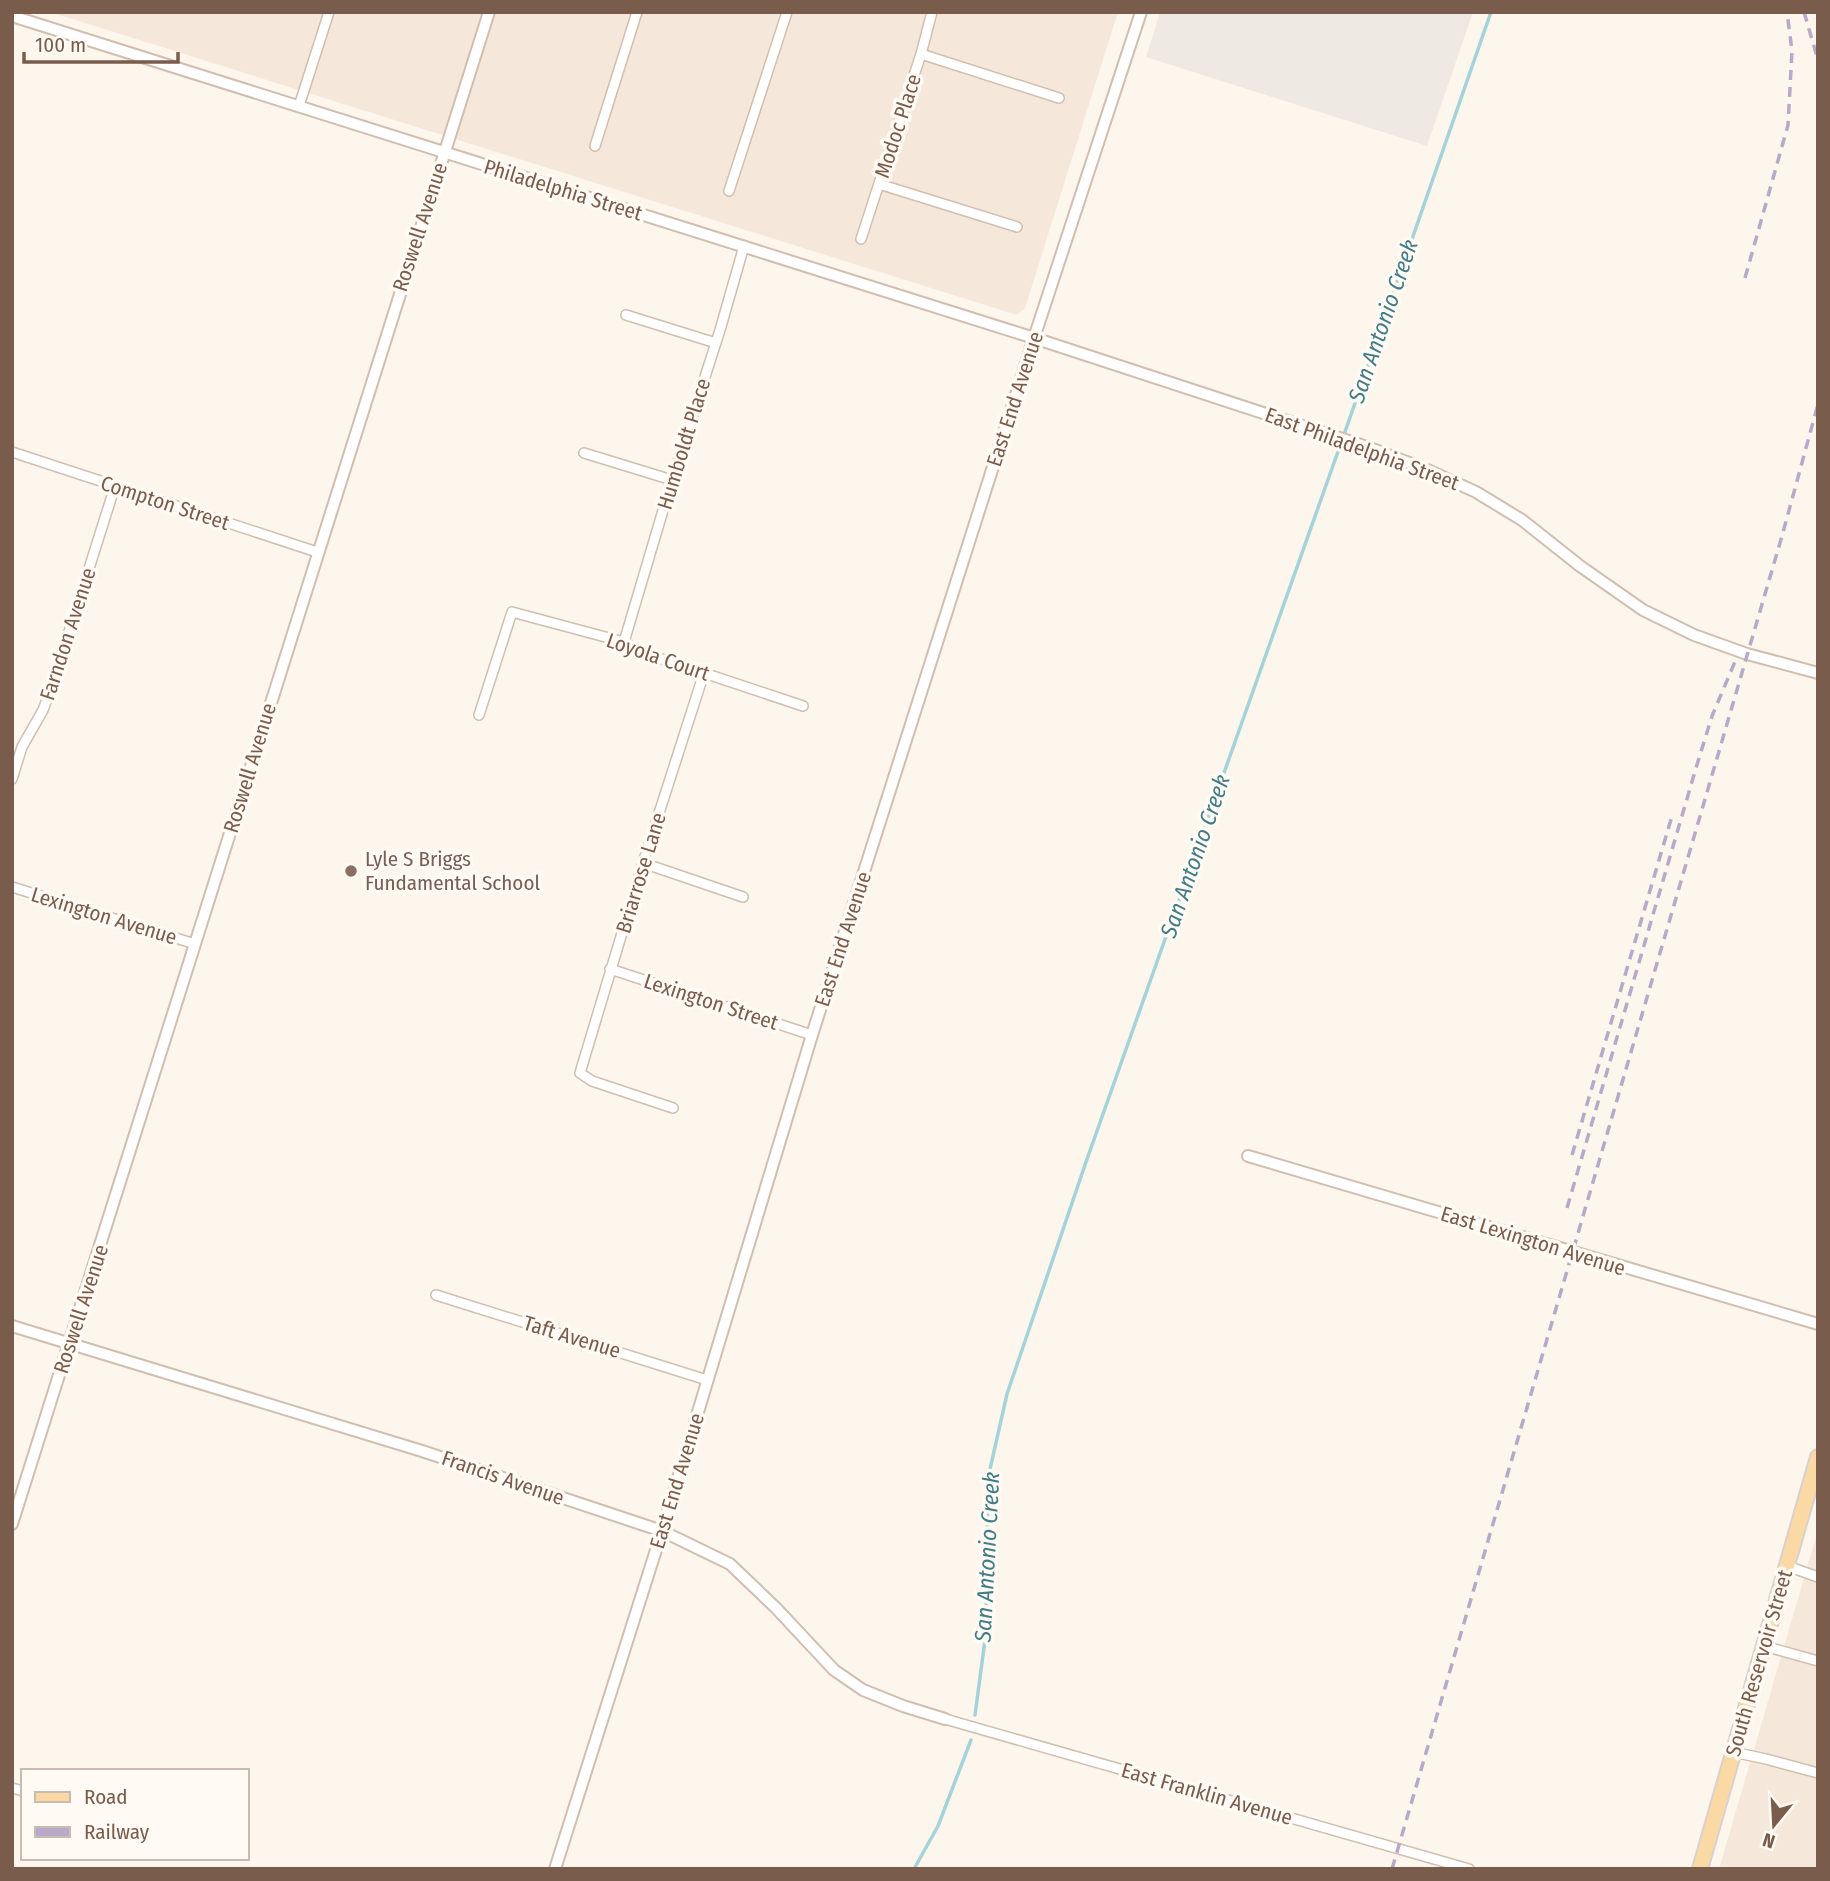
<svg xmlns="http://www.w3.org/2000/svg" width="1830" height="1881" font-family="'Fira Sans Condensed',sans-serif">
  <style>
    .residential { fill: #f5e8da }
    .industrial { fill: #efe9e4 }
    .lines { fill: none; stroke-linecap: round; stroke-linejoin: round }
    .stream { stroke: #a5d3da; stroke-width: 3.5 }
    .minor-casing { stroke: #d1beb0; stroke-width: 12 }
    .tertiary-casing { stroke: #d1beb0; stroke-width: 14 }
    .primary-casing { stroke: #dad1cd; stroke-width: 18 }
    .minor { stroke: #fff; stroke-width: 9 }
    .tertiary { stroke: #fff; stroke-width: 10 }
    .primary { stroke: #fbd9a5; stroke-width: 14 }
    .rail { stroke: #b9a8c9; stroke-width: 3.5; stroke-dasharray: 10 7; stroke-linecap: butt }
    .education-dot { fill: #8d6e63; stroke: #fffaf3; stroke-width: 2.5 }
    .labels { text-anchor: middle; stroke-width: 7; stroke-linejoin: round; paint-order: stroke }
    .street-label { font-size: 21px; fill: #7a5c4d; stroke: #fffaf3 }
    .education-label { font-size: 21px; fill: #785e54; stroke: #fffaf3; text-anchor: start }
    .water-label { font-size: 23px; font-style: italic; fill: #437c86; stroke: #fffaf3 }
  </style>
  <rect width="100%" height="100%" fill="#fdf6ec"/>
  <!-- residential -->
  <path class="residential" d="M50 12H1118L1025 308 1017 315Z
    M1818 1530V1869H1719Z"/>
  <!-- industrial -->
  <path class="industrial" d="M1160 12H1473L1427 146 1146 57Z"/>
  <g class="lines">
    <!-- stream -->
    <path class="stream" d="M975 1715 985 1640 987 1578 988 1478 1007 1394 1086 1162 1346 429 1491 12
      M914 1869 938 1826 971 1740"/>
    <!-- minor casing -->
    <g class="minor-casing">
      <path id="minor" d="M921 54 1059 98
        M299 106 329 12
        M595 146 637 12
        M879 184 1017 227
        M729 191 787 12
        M861 239 921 54 932 12
        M626 315 716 343
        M12 452 317 552
        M584 453 672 480
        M624 642 672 480 720 330 744 246
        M479 715 512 612 624 642 638 651 803 706
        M12 779 22 747 43 710 53 683 115 486
        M643 863 743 897
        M12 887 195 944
        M610 969 812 1035
        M673 1108 592 1081 580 1073 643 863 704 673
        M436 1295 707 1380
        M1787 1566 1818 1577
        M1764 1646 1818 1661
        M945 1719 1469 1869
        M1733 1752 1766 1759 1818 1773
        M12 1788 23 1791"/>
    </g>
    <!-- tertiary casing -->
    <g class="tertiary-casing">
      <path id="tertiary" d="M12 16 1034 338 1370 448 1430 471 1476 492 1522 520 1580 566 1643 610 1694 635 1747 654 1818 673
        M1248 1156 1818 1324
        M12 1326 422 1451 662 1531 730 1564 776 1608 834 1670 863 1690 903 1706 945 1719
        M12 1524 489 12
        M555 1869 662 1531 812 1035 1034 338 1141 12"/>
    </g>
    <!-- primary casing -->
    <g class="primary-casing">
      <path id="primary" d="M1700 1869 1818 1457"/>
    </g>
    <!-- minor -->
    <use href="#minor" class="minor"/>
    <!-- tertiary -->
    <use href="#tertiary" class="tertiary"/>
    <!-- primary -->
    <use href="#primary" class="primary"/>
    <!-- rail -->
    <path class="rail" d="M1804 12 1818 60
      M1745 278 1788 125 1792 51 1787 12
      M1572 1155 1672 816
      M1567 1208 1696 768 1712 716 1737 657
      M1392 1869 1782 536 1818 404"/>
  </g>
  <!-- markers -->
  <circle class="education-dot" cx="351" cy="871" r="7"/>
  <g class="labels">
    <!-- street labels -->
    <g class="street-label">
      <text transform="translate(898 126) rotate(-72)" y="7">Modoc Place</text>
      <text transform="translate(563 190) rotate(17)" y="7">Philadelphia Street</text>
      <text transform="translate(420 227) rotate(-72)" y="7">Roswell Avenue</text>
      <text transform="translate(1015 399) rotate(-72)" y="7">East End Avenue</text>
      <text transform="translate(684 444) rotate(-73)" y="7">Humboldt Place</text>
      <text transform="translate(1362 449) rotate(20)" y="7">East Philadelphia Street</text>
      <text transform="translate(165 503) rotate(18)" y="7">Compton Street</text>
      <text transform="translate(68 634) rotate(-72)" y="7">Farndon Avenue</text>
      <text transform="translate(658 657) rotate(19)" y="7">Loyola Court</text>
      <text transform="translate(250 768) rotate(-73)" y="7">Roswell Avenue</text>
      <text transform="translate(641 873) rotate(-73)" y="7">Briarrose Lane</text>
      <text transform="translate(104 916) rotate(17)" y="7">Lexington Avenue</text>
      <text transform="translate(843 939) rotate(-72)" y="7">East End Avenue</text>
      <text transform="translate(711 1002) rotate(18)" y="7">Lexington Street</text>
      <text transform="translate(1533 1241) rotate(17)" y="7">East Lexington Avenue</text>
      <text transform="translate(81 1309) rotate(-72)" y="7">Roswell Avenue</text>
      <text transform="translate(572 1337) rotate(17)" y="7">Taft Avenue</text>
      <text transform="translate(503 1478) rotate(19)" y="7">Francis Avenue</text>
      <text transform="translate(677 1481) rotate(-73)" y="7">East End Avenue</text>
      <text transform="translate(1759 1663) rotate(-74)" y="7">South Reservoir Street</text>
      <text transform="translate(1207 1794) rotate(16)" y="7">East Franklin Avenue</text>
    </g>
    <!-- education labels -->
    <g class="education-label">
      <text x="365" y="866">Lyle S Briggs<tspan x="365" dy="24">Fundamental School</tspan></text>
    </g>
    <!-- water labels -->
    <g class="water-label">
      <text transform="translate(1383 321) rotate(-71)" y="8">San Antonio Creek</text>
      <text transform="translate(1195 856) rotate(-71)" y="8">San Antonio Creek</text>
      <text transform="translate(987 1557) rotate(-87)" y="8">San Antonio Creek</text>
    </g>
  </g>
  <!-- border -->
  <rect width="1830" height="1881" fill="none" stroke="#7a5c4d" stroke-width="28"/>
  <!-- legend -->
  <rect x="21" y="1769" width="228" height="91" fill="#fffaf3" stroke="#cabbb1" stroke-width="2"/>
  <rect x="35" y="1792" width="35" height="10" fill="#fbd9a5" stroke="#cabbb1" stroke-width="2"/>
  <text x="84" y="1804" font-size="21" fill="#7a5c4d">Road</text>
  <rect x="35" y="1827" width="35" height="10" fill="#b9a8c9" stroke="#cabbb1" stroke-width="2"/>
  <text x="84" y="1839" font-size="21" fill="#7a5c4d">Railway</text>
  <!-- north arrow -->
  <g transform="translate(1774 1825) rotate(198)" stroke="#fffaf3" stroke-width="5" paint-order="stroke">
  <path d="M0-5L12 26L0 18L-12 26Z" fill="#7a5c4d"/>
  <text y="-10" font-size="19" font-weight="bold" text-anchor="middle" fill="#7a5c4d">N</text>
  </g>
  <!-- scale -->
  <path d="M24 52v10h154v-10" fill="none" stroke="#7a5c4d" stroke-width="3.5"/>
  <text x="35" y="52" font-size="21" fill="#7a5c4d" stroke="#fffaf3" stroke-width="5" paint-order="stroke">100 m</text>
</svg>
